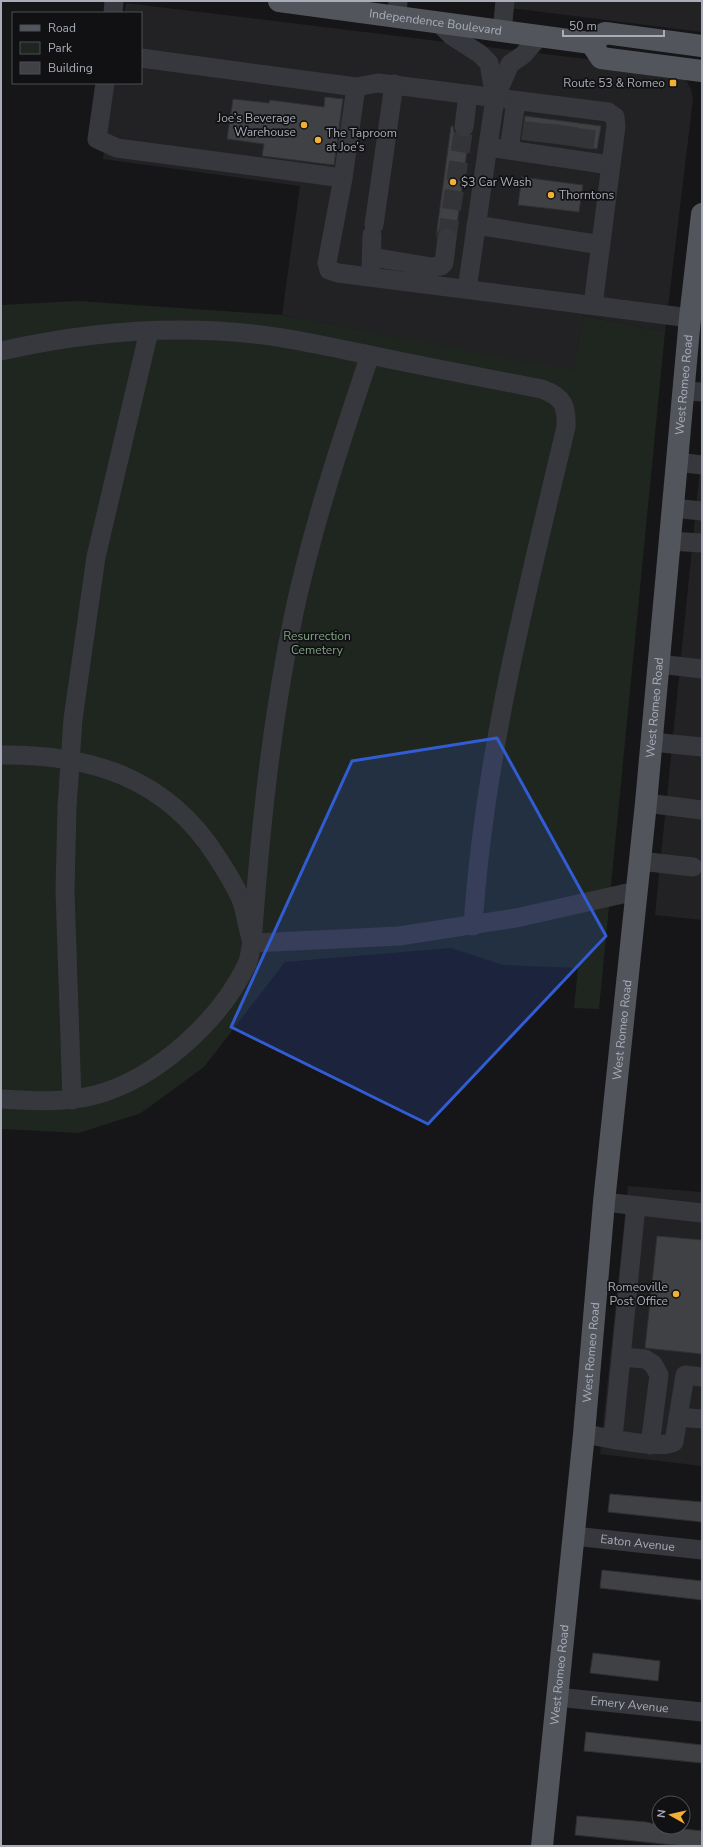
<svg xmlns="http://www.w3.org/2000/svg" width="703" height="1847" font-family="'Nunito Sans',sans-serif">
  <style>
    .built { fill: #222225 }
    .green { fill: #1e261f }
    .building { fill: #404145; stroke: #303034 }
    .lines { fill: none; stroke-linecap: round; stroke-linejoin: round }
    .minor-tunnel { stroke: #333438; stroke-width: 19; stroke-dasharray: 19 10; stroke-linecap: butt }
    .minor { stroke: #37383d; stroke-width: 19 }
    .major { stroke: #53555c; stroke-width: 22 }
    .marked { fill: #325cd3; fill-opacity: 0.2; stroke: #325cd3; stroke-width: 3; stroke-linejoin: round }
    .poi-dot { fill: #f2b134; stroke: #111113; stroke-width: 1.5 }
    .labels { text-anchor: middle; stroke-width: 3.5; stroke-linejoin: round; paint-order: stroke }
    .street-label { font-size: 12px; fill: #a8adb8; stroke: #111113 }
    .poi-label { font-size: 12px; fill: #a8adb8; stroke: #111113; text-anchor: end }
    .park-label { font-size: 12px; fill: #7fa381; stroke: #111113 }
  </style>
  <rect width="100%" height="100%" fill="#161618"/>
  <!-- built -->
  <path class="built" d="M496 1H702V32L495 6Z
    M126 3 669 69 686 80 691 89 693 99 665 332 584 316 573 371 282 315 300 186 103 159 114 83H141V13H124Z
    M702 449V920L655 915Z
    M628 1186 702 1192V1466L600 1454Z"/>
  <!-- green -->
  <path class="green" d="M78 301 282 315 573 370 584 316 665 332 599 1009 574 1008 578 968 503 965 451 948 285 962 204 1067 141 1113 79 1133 1 1129V305Z"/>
  <!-- building -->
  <path class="building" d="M325 97 343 99 334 165 262 156 264 144 227 139 233 99 269 103 270 100 324 107Z
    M525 116 601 126 597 149 522 139Z
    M451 126H453L454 132 458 136 463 138 469 136 456 232 449 227 443 228 438 231 436 237Z
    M522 177 583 185 579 212 518 205Z
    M657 1236 702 1240V1354L645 1348Z
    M610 1494 702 1502V1522L608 1512Z
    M602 1570 702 1581V1600L600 1588Z
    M593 1653 660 1661 658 1681 590 1673Z
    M586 1732 702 1745V1763L584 1751Z
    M577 1816 646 1822 659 1825V1827H684V1829L702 1831V1846H684L575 1835Z"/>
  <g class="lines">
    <!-- minor-tunnel -->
    <path class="minor-tunnel" d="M531 141 534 117
      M550 143 552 119
      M566 145 569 122
      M584 148 587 124
      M447 238 464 127"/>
    <!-- minor -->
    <g class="minor">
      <path d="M113 13 114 1"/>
      <path d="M397 18 398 1"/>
      <path d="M440 24 452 36 480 54 489 63 495 98"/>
      <path d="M502 32 505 1"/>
      <path d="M141 58 356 87 378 83 608 112 615 117 616 126 593 305"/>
      <path d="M105 83 97 139 117 148 343 178"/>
      <path d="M356 87 343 178 327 263 329 270 338 273 690 318"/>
      <path d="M464 127 468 94"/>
      <path d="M488 147 610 165"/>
      <path d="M509 150 516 101"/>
      <path d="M374 225 394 84"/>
      <path d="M476 225 601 245"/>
      <path d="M372 257 431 267 441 266 444 263 447 238"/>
      <path d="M371 269 372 235"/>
      <path d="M467 289 495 98 510 64 523 55 539 37"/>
      <path d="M1 351C72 335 145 327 217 331 269 333 319 345 370 355 427 367 485 378 542 389 563 397 567 405 566 427 527 591 484 757 473 926"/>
      <path d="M684 391 702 392"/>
      <path d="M677 462 702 465"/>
      <path d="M673 508 702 511"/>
      <path d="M669 541 702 543"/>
      <path d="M659 664 702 669"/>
      <path d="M652 742 702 747"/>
      <path d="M1 755C91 754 167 778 217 857 226 871 236 886 242 902 246 915 248 929 252 943L399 936 516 918 636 891"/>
      <path d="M646 803 702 810"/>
      <path d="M640 861 693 867"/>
      <path d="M1 1099C32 1101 64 1103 95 1095 156 1079 220 1021 247 964 250 958 250 949 252 943 260 832 271 722 294 613 313 525 341 441 370 355"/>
      <path d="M72 1100 65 891 67 807 73 719 96 557 149 331"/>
      <path d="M604 1202 702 1213"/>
      <path d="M621 1357 645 1359 653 1364 659 1375 650 1445"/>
      <path d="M678 1417 702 1419"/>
      <path d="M584 1434C604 1437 659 1450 674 1442L685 1375 702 1377"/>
      <path d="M613 1438 636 1206"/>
      <path id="s1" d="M574 1536 702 1550"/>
      <path id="s2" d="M557 1697 702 1712"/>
    </g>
    <!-- major -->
    <g class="major">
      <path id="s3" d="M279 1 591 43 605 33 702 46"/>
      <path d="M591 43 601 58 702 71"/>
      <path id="s4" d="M542 1846 584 1434 604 1202 646 803 690 318 702 214"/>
    </g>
  </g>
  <!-- marked area -->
  <path class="marked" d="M497 738 606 936 428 1124 231 1027 352 761Z"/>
  <!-- markers -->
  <g class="poi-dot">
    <rect x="669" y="79" width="8" height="8" rx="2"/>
    <circle cx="304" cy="125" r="4"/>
    <circle cx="318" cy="140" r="4"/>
    <circle cx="453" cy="182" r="4"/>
    <circle cx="551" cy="195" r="4"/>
    <circle cx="676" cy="1294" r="4"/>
  </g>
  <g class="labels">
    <!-- street labels -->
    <g class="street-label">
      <text dy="4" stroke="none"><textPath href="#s3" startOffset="158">Independence Boulevard</textPath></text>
      <text dy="4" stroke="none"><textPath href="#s4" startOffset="1468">West Romeo Road</textPath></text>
      <text dy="4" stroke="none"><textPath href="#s4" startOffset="1144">West Romeo Road</textPath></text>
      <text dy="4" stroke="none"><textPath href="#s4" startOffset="820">West Romeo Road</textPath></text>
      <text dy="4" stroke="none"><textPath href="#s4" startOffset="496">West Romeo Road</textPath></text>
      <text dy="4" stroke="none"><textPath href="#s1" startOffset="64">Eaton Avenue</textPath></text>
      <text dy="4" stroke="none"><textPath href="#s4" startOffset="172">West Romeo Road</textPath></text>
      <text dy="4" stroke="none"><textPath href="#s2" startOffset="73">Emery Avenue</textPath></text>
    </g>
    <!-- poi labels -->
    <g class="poi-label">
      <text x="665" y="87">Route 53 &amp; Romeo</text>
      <text x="296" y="122">Joe’s Beverage<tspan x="296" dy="14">Warehouse</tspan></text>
      <text x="326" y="137" text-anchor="start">The Taproom<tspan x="326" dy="14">at Joe’s</tspan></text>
      <text x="461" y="186" text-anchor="start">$3 Car Wash</text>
      <text x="559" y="199" text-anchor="start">Thorntons</text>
      <text x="668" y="1291">Romeoville<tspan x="668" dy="14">Post Office</tspan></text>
    </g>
    <!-- park labels -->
    <g class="park-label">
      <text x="317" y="640">Resurrection<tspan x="317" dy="14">Cemetery</tspan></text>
    </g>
  </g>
  <!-- border -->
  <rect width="703" height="1847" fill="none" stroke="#a8adb8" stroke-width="4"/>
  <!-- legend -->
  <rect x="12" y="12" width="130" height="72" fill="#111113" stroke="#4d4f55"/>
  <rect x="20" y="25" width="20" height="6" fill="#53555c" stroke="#4d4f55"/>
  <text x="48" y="32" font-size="12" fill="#a8adb8">Road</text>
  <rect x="20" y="42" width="20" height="12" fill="#1e261f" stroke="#4d4f55"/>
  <text x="48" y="52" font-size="12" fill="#a8adb8">Park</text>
  <rect x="20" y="62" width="20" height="12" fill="#404145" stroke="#4d4f55"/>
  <text x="48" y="72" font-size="12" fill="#a8adb8">Building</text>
  <!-- north arrow -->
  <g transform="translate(671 1815) rotate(278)"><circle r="19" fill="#111113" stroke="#4d4f55"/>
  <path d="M0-3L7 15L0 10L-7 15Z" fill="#f2b134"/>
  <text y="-6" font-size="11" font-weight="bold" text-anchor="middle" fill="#a8adb8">N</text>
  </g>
  <!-- scale -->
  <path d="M563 30v6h101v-6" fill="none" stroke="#a8adb8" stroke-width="2"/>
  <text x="569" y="30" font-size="12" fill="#a8adb8" stroke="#111113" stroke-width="3" paint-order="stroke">50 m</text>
</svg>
